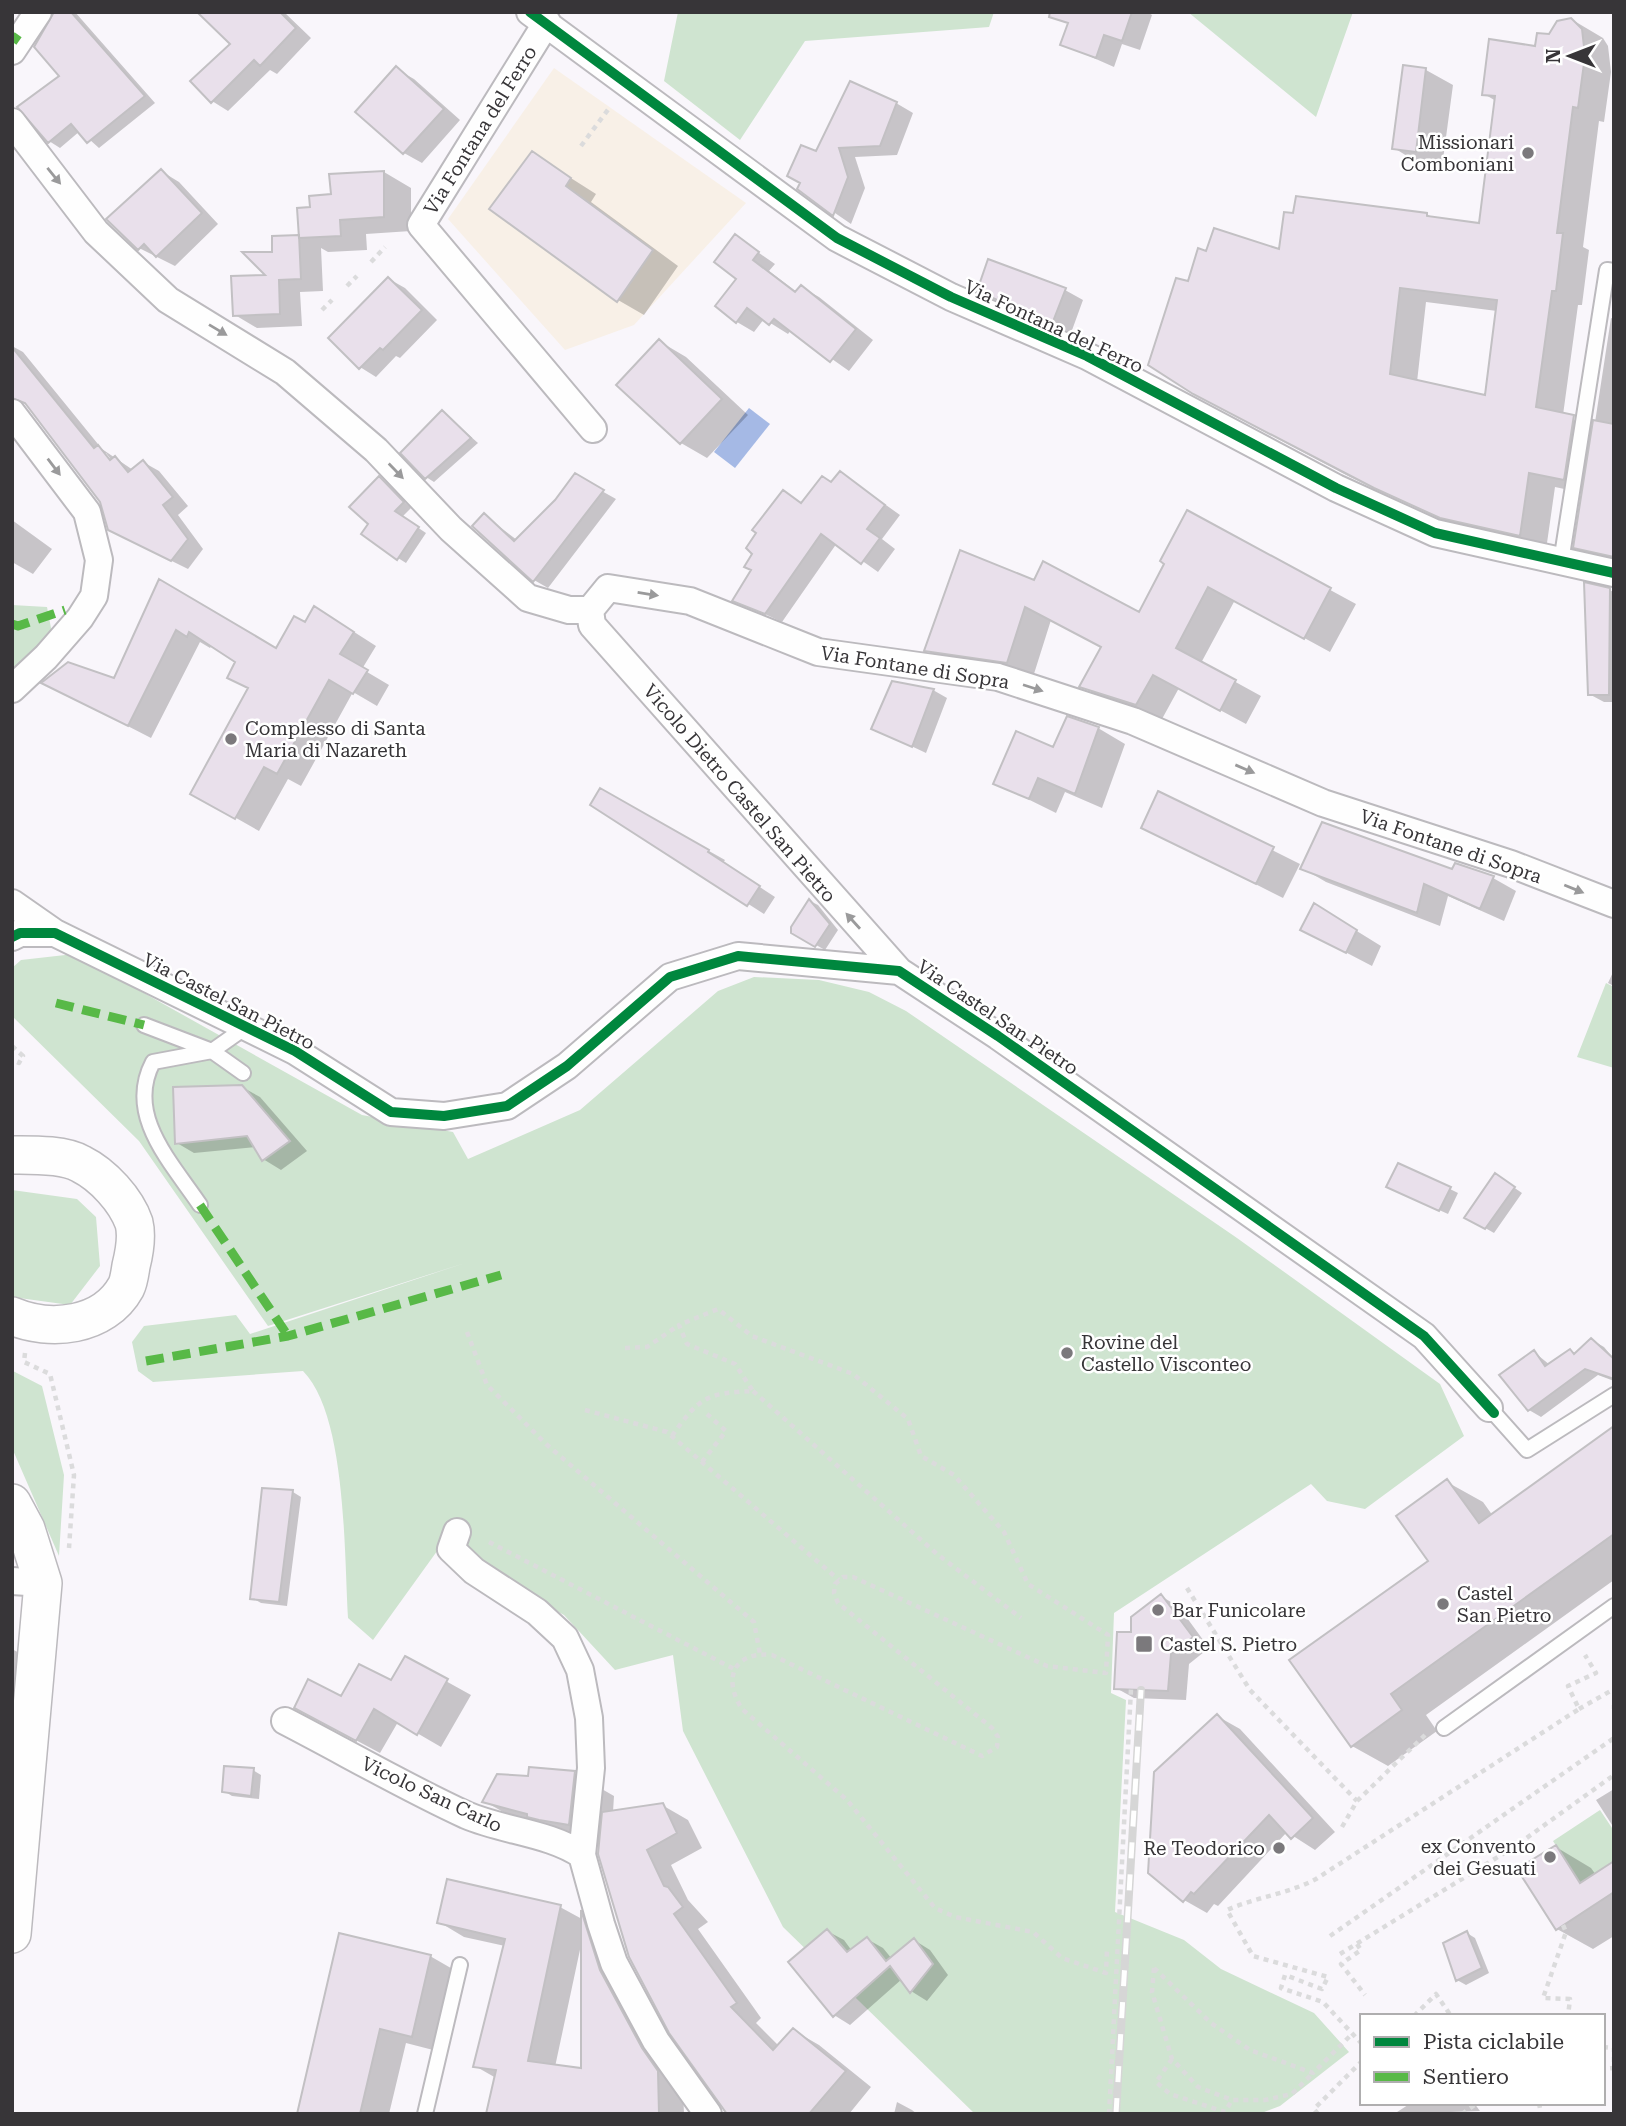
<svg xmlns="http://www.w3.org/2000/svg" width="1626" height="2126" font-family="'Roboto Serif',serif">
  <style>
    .industrial { fill: #f8f0e7 }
    .green { fill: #cfe4d0 }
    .water { fill: #a5b9e5 }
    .shadow { fill: #0003; fill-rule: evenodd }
    .building { fill: #e9e0eb; stroke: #c2c0c3; stroke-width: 2; fill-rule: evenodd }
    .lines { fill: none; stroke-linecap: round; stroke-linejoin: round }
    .lane-casing { stroke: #bcbabe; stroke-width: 18 }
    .street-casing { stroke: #bcbabe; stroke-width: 30 }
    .secondary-casing { stroke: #bcbabe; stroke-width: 40 }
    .path { stroke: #dbdbdc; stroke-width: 4.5; stroke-dasharray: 5 5; stroke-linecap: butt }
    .lane { stroke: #fefefe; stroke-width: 14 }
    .street { stroke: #fefefe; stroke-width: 26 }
    .secondary { stroke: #fefefe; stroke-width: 37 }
    .rail-casing { stroke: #d6d6d6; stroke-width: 8 }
    .rail { stroke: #fff; stroke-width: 5; stroke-dasharray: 16; stroke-linecap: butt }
    .quiet { stroke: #58b947; stroke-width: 9; stroke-dasharray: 18 9; stroke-linecap: butt }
    .cycleway-casing { stroke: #fff; stroke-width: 15 }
    .cycleway { stroke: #00873e; stroke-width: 10 }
    .oneway { fill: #9a9a9b }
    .poi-dot { fill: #7b797c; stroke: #fff; stroke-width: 2.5 }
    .labels { text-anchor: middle; stroke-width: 5; stroke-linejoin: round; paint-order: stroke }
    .street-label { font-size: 19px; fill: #373538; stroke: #fff }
    .poi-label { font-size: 19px; fill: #373538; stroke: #fff; text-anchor: start }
  </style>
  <rect width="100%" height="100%" fill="#f9f6fb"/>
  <!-- industrial -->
  <path class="industrial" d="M554 68 746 203 634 325 565 350 448 219Z"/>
  <!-- green -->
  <path class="green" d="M678 12H994L989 27 805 41 740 140 664 81Z
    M1188 12H1353L1316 117Z
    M12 605 47 607 56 654 12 702Z
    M74 954 362 1115 453 1132 468 1159 580 1110 718 991 754 977 819 980 869 992 906 1011 1237 1238 1440 1384 1464 1436 1365 1509 1327 1501 1311 1484 1114 1613 1111 1693 1126 1700 1115 1912 1184 1940 1221 1969 1314 2013 1349 2052 1280 2106 1259 2114H975L783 1927 683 1731 673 1655 615 1670 564 1615 440 1547 373 1640 348 1618C344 1556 347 1415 303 1371L153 1382 138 1371 132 1342 144 1326 236 1315 250 1334 465 1263 268 1326 139 1141 12 1016V968L21 960Z
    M1606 983 1614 987V1068L1577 1057Z
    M12 1190 77 1199 96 1217 100 1266 70 1305 12 1297Z
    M12 1360 13 1371 42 1386 64 1475 59 1556 12 1448Z
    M1600 1810 1614 1831V1861L1580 1883 1553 1841Z"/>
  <!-- water -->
  <path class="water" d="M749 408 770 424 735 468 714 452Z"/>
  <!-- shadow -->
  <path class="shadow" d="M54 12H75L155 103 99 148 80 131 60 148 49 141 62 77Z
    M205 12H284L311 38 277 74 270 70 228 111 212 101 233 44Z
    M1074 12H1147L1152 15 1140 50 1122 44 1114 67 1062 44Z
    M1564 20 1576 22 1603 38 1608 46 1611 72 1604 122 1599 121 1583 247 1589 250 1582 305H1578L1563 415 1594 429 1611 318 1614 319V564L1597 560 1575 547 1583 493 1555 487 1546 550 1468 532 1350 477 1221 409 1190 283 1207 254 1280 252 1427 214 1434 219 1481 225 1496 101 1484 94ZM1426 302 1497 311 1486 397 1417 382Z
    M396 69 414 79 460 120 422 163 404 153Z
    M1426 70 1453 85 1442 167 1420 164 1394 148Z
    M896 103 913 113 897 155 855 157 865 188 851 224 800 189 817 153Z
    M533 154 596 194 591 202 678 266 644 315 618 300Z
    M161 171 179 182 218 224 175 266 139 248Z
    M384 172 411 188V231L366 234 367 250 328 252 321 248 323 291 300 292 302 326 257 328 235 315 269 276 274 254 298 237 301 238 299 210 312 209Z
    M736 237 775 264 769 271 797 292 801 287 819 297 873 340 849 371 791 330 788 334 764 319 754 332 737 322 739 279Z
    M389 279 405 288 437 320 400 358 396 356 376 377 360 367Z
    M979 290H1065L1083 300 1071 333Z
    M659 341 686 357 748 415 707 458 681 443Z
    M12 346 23 352 102 449 133 470 143 462 159 471 188 506 178 515 203 549 188 569 111 531 101 502 29 406 12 398ZM102 453H106L116 466Z
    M443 412 478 443 434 482 426 477Z
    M841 473 900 515 882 539 895 549 878 572 837 543 782 622 735 600 753 570 783 492 803 504 833 484Z
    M575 476 616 499 548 588 534 580 484 515 517 540 557 501Z
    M379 478 411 508 402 517 426 533 406 563 398 558 370 524Z
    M1187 512 1356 604 1330 652 1235 600 1201 663 1261 696 1246 724 1179 688 1162 719 1107 701 1082 686 1102 647 1051 620 1033 677 951 665 926 650 1035 583 1140 614 1167 563Z
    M12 520 52 549 33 574 12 562Z
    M160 581 276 650 305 624 337 621 376 646 362 669 389 685 377 706 353 692 301 786 288 779 259 831 192 793 249 689 229 677 237 662 212 645 210 648 200 642 151 738 44 683 115 680Z
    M1609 590 1614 592V702H1604L1589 694Z
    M933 690 947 698 926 753 873 728Z
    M1098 728 1125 744 1102 808 1065 792 1056 813 995 783Z
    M601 790 725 860 723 863 775 897 764 914 592 804Z
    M1159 794 1300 864 1283 898 1143 827Z
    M1302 868 1453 871 1493 878 1516 891 1504 921 1448 896 1440 926 1326 882Z
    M810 901 818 905 838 930 825 950 793 932Z
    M1339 920 1381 946 1372 966 1303 930Z
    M1614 970V986L1608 983Z
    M242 1087 260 1097 307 1151 281 1170 263 1159 256 1147 194 1153 177 1143Z
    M1503 1180 1522 1193 1494 1233 1466 1217Z
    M1450 1189 1458 1193 1448 1214 1397 1191Z
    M1592 1340 1604 1347 1614 1359V1381L1598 1375 1541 1417 1529 1410 1534 1352 1550 1365 1570 1351 1576 1354Z
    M1614 1428V1580L1426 1715 1437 1731 1388 1766 1352 1746 1431 1562 1447 1482 1483 1502 1493 1516Z
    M263 1490 293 1492 301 1497 287 1606 261 1603 252 1598Z
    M1161 1596 1179 1607 1209 1648 1189 1664 1186 1700 1134 1698 1116 1688 1133 1634Z
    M12 1649 23 1655 20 1687H12Z
    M406 1659 471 1695 441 1747 398 1722 380 1753 320 1721 342 1698 391 1682Z
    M1217 1716 1240 1729 1335 1832 1315 1850 1287 1832 1218 1906 1214 1904 1207 1913 1184 1900Z
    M253 1770 261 1775 259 1799 232 1796 224 1791Z
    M574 1773 614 1796 613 1812 662 1805 688 1820 702 1848 671 1865 688 1900 708 1922 698 1929 761 2018 756 2023 779 2046 793 2030 819 2045 871 2087 849 2114H725L601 1845 524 1824 484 1801 530 1778Z
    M1614 1789V1828L1596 1800Z
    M1556 1847 1591 1868 1596 1875 1614 1863V1936L1593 1949 1557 1929Z
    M560 1907 582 1919V1913L606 1926 683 2087 684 2114H489L496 2078 475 2066 505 1946 464 1937 439 1922ZM581 1945 582 1946V2070L555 2067Z
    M827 1931 844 1940 852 1951 867 1939 883 1948 892 1959 914 1940 930 1950 948 1975 927 2001 911 1991 902 1979 850 2025 834 2015Z
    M1467 1933 1475 1938 1489 1973 1466 1985 1457 1980Z
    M430 1956 456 1971 437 2051 406 2043 389 2114H299Z
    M897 2102 912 2110 917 2114H894Z
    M1411 2103H1474L1480 2111 1394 2114Z"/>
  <!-- building -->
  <path class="building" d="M54 12H71L145 96 87 143 71 124 48 143 17 107 59 76 34 47Z
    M197 12H280L296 28 260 66 254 60 211 103 190 81 230 44Z
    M1050 12H1132L1122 41 1104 35 1096 58 1060 45 1068 23 1049 17Z
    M1571 18 1582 29 1585 56 1578 108 1573 107 1557 233H1563L1556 291H1552L1536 407 1574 415 1564 480 1529 473 1520 536 1440 518 1374 488 1193 394 1148 365 1176 278 1188 281 1198 248 1206 251 1214 228 1279 249 1284 212 1293 213 1296 196 1427 213V216L1479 223 1495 96 1482 95 1489 39 1535 46 1537 33 1549 34 1557 21ZM1400 288 1497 300 1485 395 1390 374Z
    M1403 65 1426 68 1416 152 1392 149Z
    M396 66 444 109 403 154 355 112Z
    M850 81 897 102 880 146 839 148 848 177 833 216 797 189 800 183 787 176 801 145 816 151Z
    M532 151 571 178 566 186 653 250 617 302 489 209Z
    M161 169 202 213 156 257 144 244 138 250 106 219Z
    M384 171V217L340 220 341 236 299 238 297 208 310 207 309 196 331 194 329 174Z
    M735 234 759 252 753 260 795 292 801 285 856 329 830 362 774 319 769 325 747 308 736 323 715 306 736 279 714 262Z
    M299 235 301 279 279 280 280 314 233 316 231 276 265 275 242 252H272V236Z
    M988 259 1066 288 1052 324 977 291Z
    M388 277 422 310 383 350 380 348 359 369 328 338Z
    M659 339 722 399 680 444 616 385Z
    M12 347 94 448 98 445 110 460 115 456 128 472 143 460 173 497 163 505 188 539 171 561 108 530 100 502 25 403 12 398Z
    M442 410 471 438 425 479 400 453Z
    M1593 420 1614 424V557L1573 548Z
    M840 471 885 505 867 529 880 538 861 564 821 534 765 614 732 601 751 570 744 567 752 554 746 548 756 533 752 530 783 490 801 503 822 476 831 482Z
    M575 473 604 490 533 582 472 526 484 513 514 541 555 500Z
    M379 476 404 502 395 511 419 527 397 560 361 534 368 524 349 507Z
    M1187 510 1331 588 1304 639 1208 587 1176 648 1236 680 1220 711 1153 675 1136 705 1079 687 1101 647 1025 607 1007 663 924 651 960 550 1034 580 1043 561 1139 612 1164 564 1160 561Z
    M159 579 276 648 294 616 305 622 314 606 354 632 340 654 368 670 353 694 329 680 277 774 264 767 235 819 190 794 248 688 227 678 235 662 189 632 187 637 176 630 128 726 41 683 68 662 114 678Z
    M1584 582 1610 588 1609 695H1588Z
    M892 681 934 689 912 747 871 729Z
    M1067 716 1099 727 1075 794 1038 778 1029 799 993 784 1016 731 1053 747Z
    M600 788 709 850 708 852 760 886 747 906 590 805Z
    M1158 791 1274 847 1256 884 1141 828Z
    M1322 822 1452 869 1455 863 1494 876 1480 909 1424 884 1417 913 1300 869Z
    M809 899 830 924 815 947 791 933V927Z
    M1314 903 1357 930 1346 953 1300 930Z
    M242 1085 290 1141 262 1161 247 1136 175 1144 173 1087Z
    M1398 1163 1451 1187 1439 1211 1386 1187Z
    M1495 1173 1515 1187 1485 1229 1464 1218Z
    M1591 1338 1614 1359V1379L1585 1369 1528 1411 1499 1375 1534 1350 1545 1366 1570 1349 1574 1354Z
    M1614 1426V1534L1391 1694 1402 1710 1351 1747 1289 1660 1428 1561 1396 1516 1447 1479 1479 1523Z
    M262 1488 293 1490 279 1602 250 1599Z
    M1161 1594 1193 1637 1171 1654 1168 1691 1114 1689 1117 1632H1131V1617Z
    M405 1656 448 1679 417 1735 374 1709 356 1741 294 1708 308 1679 341 1696 359 1664 391 1680Z
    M1217 1714 1313 1818 1291 1839 1269 1815 1194 1894 1191 1892 1183 1902 1148 1873 1154 1772Z
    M224 1766 254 1768 251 1796 222 1792Z
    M529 1767 575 1771 569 1825 539 1820 527 1817V1814L482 1802 497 1774 528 1776Z
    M663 1803 677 1833 647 1850 664 1886 668 1887 683 1907 674 1914 737 2003 731 2007 773 2050 793 2028 846 2071 809 2114H727L669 2033 629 1957 598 1854 602 1812Z
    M1556 1845 1580 1883 1614 1861V1892L1556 1930 1517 1869Z
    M447 1879 561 1905 528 2061 581 2068V1910L600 1970 642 2048 658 2071 659 2114H486L496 2070 473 2067 505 1939 437 1923Z
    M827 1929 847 1952 867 1937 886 1961 914 1938 933 1964 910 1993 890 1966 833 2017 788 1962Z
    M1467 1931 1482 1968 1456 1981 1443 1943Z
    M339 1933 431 1955 412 2037 380 2029 360 2114H297Z"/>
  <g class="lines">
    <!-- lane casing -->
    <g class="lane-casing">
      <path id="lane" d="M1561 562 1607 270 1614 271
        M144 1025 212 1051 243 1073
        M200 1205C171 1162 125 1115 153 1062L212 1051 246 1027
        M1494 1413 1527 1450 1614 1395
        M1444 1728 1614 1606
        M425 2114 460 1965"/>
    </g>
    <!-- street casing -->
    <g class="street-casing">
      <path id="street" d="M530 12 837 238 951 297 1087 356 1336 488 1435 533 1614 573
        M547 22 421 225 593 429
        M12 51 38 12
        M12 122 96 232 168 300 285 372 376 450 451 529 528 598 569 610H590
        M12 413 87 512 99 560 94 596 80 618 46 657 12 689
        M590 610 608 588 690 601 818 652 998 677 1133 721 1323 803 1511 864 1614 904
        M590 610 592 625 899 971
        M12 903 55 933
        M12 937 20 933H55L295 1051 391 1112 444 1116 507 1106 567 1066 670 977 738 956 899 971 998 1036 1424 1336 1489 1408
        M457 1532 451 1549 474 1571 537 1612 565 1638 580 1670 589 1718 591 1768 582 1855 601 1924 614 1963 656 2041 708 2114
        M12 1581 43 1583
        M285 1721C345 1752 405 1787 466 1815 503 1831 550 1833 582 1855"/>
    </g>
    <!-- secondary casing -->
    <g class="secondary-casing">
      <path id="secondary" d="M12 1155C32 1155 64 1154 81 1164 103 1175 126 1200 134 1223 137 1235 134 1254 131 1266 130 1272 129 1281 126 1287 104 1327 50 1332 12 1316
        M12 1503 26 1529 43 1583 12 1934"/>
    </g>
    <!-- path -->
    <path class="path" d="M581 146 610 107
      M371 262 385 247
      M347 286 357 276
      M322 310 332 300
      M12 1046 23 1056 19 1063 12 1060
      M467 1332 487 1385 546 1444 754 1622 760 1654
      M625 1348 647 1347 679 1325
      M25 1353 24 1362 50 1374 74 1475 69 1548
      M753 1391 937 1554 1021 1618
      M585 1410 667 1432 839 1580
      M672 1436C699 1397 707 1393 753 1391L735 1364 687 1344 679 1325 718 1309 752 1336 853 1374 908 1419 921 1456 954 1475 1004 1532 1028 1584 1108 1635 1106 1673 1047 1666 853 1577H843L835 1584 834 1593 838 1603 992 1728 998 1737 997 1747 982 1756 772 1655C734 1651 722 1678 742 1709L847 1800 935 1908 955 1917 1033 1932 1062 1958 1106 1973 1107 1949
      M702 1462 726 1431 707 1414
      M489 1542 734 1669
      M1187 1588 1250 1690 1357 1801
      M1614 1705V1709
      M1579 1709 1614 1689
      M1342 1827 1357 1801 1425 1735
      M1563 1925 1566 1932 1543 1998 1570 1999 1568 2016
      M1330 1936 1614 1738
      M1357 1944 1361 1950 1341 1964 1365 1995
      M1340 1954 1514 1847 1614 1775
      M1154 1968 1152 1992 1172 2059 1198 2087 1232 2100H1265L1292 2094 1313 2073
      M1154 1968 1211 2023 1250 2050 1313 2073 1352 2034
      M1414 2016 1436 1994 1451 2016
      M1362 2044 1323 2002 1281 1988 1285 1975 1322 1989 1328 1977 1253 1956 1227 1910C1256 1897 1288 1894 1316 1879L1579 1709 1568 1686 1596 1673 1585 1655
      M1603 2047 1614 2048V2068L1603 2069
      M1172 2059 1156 2082 1170 2094 1225 2112 1232 2100
      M1539 2103 1541 2114
      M1109 2114 1131 1689
      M1318 2114 1314 2109 1362 2061
      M1462 2114 1477 2103"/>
    <!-- lane -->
    <use href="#lane" class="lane"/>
    <!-- street -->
    <use href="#street" class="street"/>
    <!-- secondary -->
    <use href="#secondary" class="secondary"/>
    <!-- rail casing -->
    <g class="rail-casing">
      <path id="rail" d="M1116 2114 1141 1690"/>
    </g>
    <!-- rail -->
    <use href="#rail" class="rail"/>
    <!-- quiet -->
    <path class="quiet" d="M12 36 19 41
      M12 624 18 626 65 610
      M56 1003 144 1025
      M200 1205 288 1336
      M146 1361 288 1336 501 1275"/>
    <!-- cycleway casing -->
    <g class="cycleway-casing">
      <path id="cycleway" d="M530 12 837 238 951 297 1087 356 1336 488 1435 533 1614 573
        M12 937 20 933H55L295 1051 391 1112 444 1116 507 1106 567 1066 670 977 738 956 899 971 998 1036 1424 1336 1494 1413"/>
    </g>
    <!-- cycleway -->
    <use href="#cycleway" class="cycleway"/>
  </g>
  <!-- one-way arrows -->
  <defs><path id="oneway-solid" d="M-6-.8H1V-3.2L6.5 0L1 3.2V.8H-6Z" transform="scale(1.75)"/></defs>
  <g class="oneway">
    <use href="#oneway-solid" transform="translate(54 176) rotate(51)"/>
    <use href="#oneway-solid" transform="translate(218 330) rotate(31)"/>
    <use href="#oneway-solid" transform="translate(54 467) rotate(53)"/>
    <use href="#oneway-solid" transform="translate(396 471) rotate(46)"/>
    <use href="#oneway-solid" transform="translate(648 594) rotate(9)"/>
    <use href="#oneway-solid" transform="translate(1033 688) rotate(18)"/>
    <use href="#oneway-solid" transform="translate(1245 769) rotate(23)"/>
    <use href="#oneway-solid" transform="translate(1574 889) rotate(22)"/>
    <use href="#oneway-solid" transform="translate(853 921) rotate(-132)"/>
  </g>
  <!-- markers -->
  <g class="poi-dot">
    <circle cx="1528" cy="153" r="7"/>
    <circle cx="231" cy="739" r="7"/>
    <circle cx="1067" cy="1353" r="7"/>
    <circle cx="1443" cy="1604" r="7"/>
    <circle cx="1158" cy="1610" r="7"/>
    <rect x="1135" y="1635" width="18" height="18" rx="3.5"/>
    <circle cx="1279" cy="1848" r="7"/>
    <circle cx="1550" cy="1857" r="7"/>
  </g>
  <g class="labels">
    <!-- street labels -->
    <g class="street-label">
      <text transform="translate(480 130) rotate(-58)" y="7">Via Fontana del Ferro</text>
      <text transform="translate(1054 326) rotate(25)" y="7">Via Fontana del Ferro</text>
      <text transform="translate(915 667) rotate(9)" y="7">Via Fontane di Sopra</text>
      <text transform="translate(740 793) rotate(49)" y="7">Vicolo Dietro Castel San Pietro</text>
      <text transform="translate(1451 846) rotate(19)" y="7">Via Fontane di Sopra</text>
      <text transform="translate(229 1001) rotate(27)" y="7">Via Castel San Pietro</text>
      <text transform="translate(998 1017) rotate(34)" y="7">Via Castel San Pietro</text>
      <text transform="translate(432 1794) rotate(25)" y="7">Vicolo San Carlo</text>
    </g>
    <!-- poi labels -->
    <g class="poi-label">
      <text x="1514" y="149" text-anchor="end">Missionari<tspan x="1514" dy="22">Comboniani</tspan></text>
      <text x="245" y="735">Complesso di Santa<tspan x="245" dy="22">Maria di Nazareth</tspan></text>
      <text x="1081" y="1349">Rovine del<tspan x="1081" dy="22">Castello Visconteo</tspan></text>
      <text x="1457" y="1600">Castel<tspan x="1457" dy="22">San Pietro</tspan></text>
      <text x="1172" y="1617">Bar Funicolare</text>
      <text x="1160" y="1651">Castel S. Pietro</text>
      <text x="1536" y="1853" text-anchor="end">ex Convento<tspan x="1536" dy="22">dei Gesuati</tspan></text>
      <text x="1265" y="1855" text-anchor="end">Re Teodorico</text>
    </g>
  </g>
  <!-- border -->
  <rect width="1626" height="2126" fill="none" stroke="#373538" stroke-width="28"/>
  <!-- legend -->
  <rect x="1360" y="2014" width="245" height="91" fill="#ffffff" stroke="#afaeaf" stroke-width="2"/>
  <rect x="1374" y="2037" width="35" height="10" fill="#00873e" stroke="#afaeaf" stroke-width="2"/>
  <text x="1423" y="2049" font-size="21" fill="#373538">Pista ciclabile</text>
  <rect x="1374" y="2072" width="35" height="10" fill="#58b947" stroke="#afaeaf" stroke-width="2"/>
  <text x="1423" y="2084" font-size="21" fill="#373538">Sentiero</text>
  <!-- north arrow -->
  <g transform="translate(1570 56) rotate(270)" stroke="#ffffff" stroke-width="5" paint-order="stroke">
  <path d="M0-5L12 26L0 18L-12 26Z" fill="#373538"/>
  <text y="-10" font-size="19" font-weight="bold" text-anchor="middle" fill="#373538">N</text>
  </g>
</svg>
